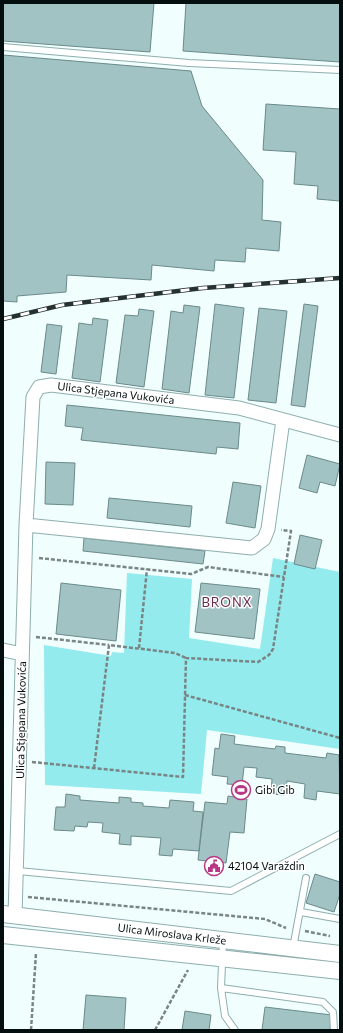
<svg xmlns="http://www.w3.org/2000/svg" width="343" height="1033" font-family="Commissioner,sans-serif">
  <style>
    .green { fill: #93ebed }
    .building { fill: #a2c3c3; stroke: #6b8a8a }
    .lines { fill: none; stroke-linecap: round; stroke-linejoin: round }
    .service-casing { stroke: #8eaeae; stroke-width: 8 }
    .minor-casing { stroke: #8eaeae; stroke-width: 15 }
    .tertiary-casing { stroke: #8eaeae; stroke-width: 18 }
    .path { stroke: #798585; stroke-width: 2.5; stroke-dasharray: 4 2; stroke-linecap: butt }
    .service { stroke: #fff; stroke-width: 6 }
    .minor { stroke: #fff; stroke-width: 13 }
    .tertiary { stroke: #fff; stroke-width: 16 }
    .rail-casing { stroke: #263131; stroke-width: 4.5 }
    .rail { stroke: #fff; stroke-width: 3; stroke-dasharray: 9; stroke-linecap: butt }
    .labels { text-anchor: middle; stroke-width: 3; stroke-linejoin: round; paint-order: stroke }
    .street-label { font-size: 11px; fill: #040e0e; stroke: #fff }
    .poi-label { font-size: 11px; fill: #040e0e; stroke: #fff; text-anchor: start }
    .quarter-label { font-size: 13px; letter-spacing: 1px; fill: #6b2c50; stroke: #fff }
  </style>
  <rect width="100%" height="100%" fill="#f1fefe"/>
  <!-- green -->
  <path class="green" d="M273 558 340 572V749L207 730 201 794 45 785 44 645 111 656 112 652 124 653 127 573 192 579 189 638 260 649Z"/>
  <!-- building -->
  <path class="building" d="M3 3H154L150 52 3 41Z
    M186 3H340V62L183 51Z
    M3 55 191 71 202 106 263 180 262 220 281 222 279 251 246 248 245 262 215 260 214 271 152 265 151 280 67 275 66 292 17 296V302L3 301Z
    M266 104 340 109V201L317 199 318 186 294 184 296 152 263 150Z
    M215 304 244 308 234 398 205 395Z
    M304 304 318 306 305 407 291 405Z
    M184 305 200 307 189 393 162 389 171 311 183 313Z
    M259 308 287 311 276 403 248 400Z
    M139 309 154 311 144 387 116 383 125 315 138 316Z
    M93 318 108 320 100 382 72 378 79 323 92 325Z
    M47 324 62 326 56 374 41 372Z
    M67 405 240 423 238 449 217 447 216 454 81 440 83 428 65 426Z
    M307 455 340 464 335 486 320 482 317 493 299 488Z
    M46 462 75 463 73 505 45 504Z
    M233 482 261 486 255 528 226 523Z
    M109 498 192 506 190 527 107 518Z
    M300 535 322 540 315 569 294 564Z
    M84 538 205 551 203 564 83 551Z
    M61 583 121 590 116 641 56 634Z
    M201 583 260 589 254 639 195 632Z
    M221 734 235 736 234 744 275 749 276 746 285 747V753L326 758 327 753 339 755 340 794 317 791 316 800 304 798 305 784 287 781 285 795 271 794 272 779 256 777 257 768 244 767 242 785 227 784 228 777 212 775 215 748 219 749Z
    M66 794 80 796V800L119 803V797L131 798V802L143 803V806L169 808 170 800 194 802 193 811 203 812 199 851 173 849 172 856 159 855 161 838 131 836V845L119 844 120 834 102 832 103 823 88 822 87 827 75 826 74 831 54 830 56 807H65Z
    M228 796 247 799 244 833 230 832 226 863 198 860 205 802 227 804Z
    M315 874 340 882V894L334 912 306 903Z
    M86 995 126 998 124 1030H83Z
    M265 1007 332 1015 330 1030H262Z
    M185 1011 211 1015 209 1030H182Z"/>
  <g class="lines">
    <!-- service casing -->
    <g class="service-casing">
      <path id="service" d="M3 47 189 63 340 70
        M18 871 231 891 340 834
        M301 912 340 919
        M223 941 221 988 225 1016 235 1030
        M293 948 306 878
        M221 988 323 1002 333 1012 334 1030"/>
    </g>
    <!-- minor casing -->
    <g class="minor-casing">
      <path id="minor" d="M26 525 252 548 264 539 268 529 283 420
        M3 650 22 654
        M15 916 26 525 33 397 39 387 51 385 239 408 340 435"/>
    </g>
    <!-- tertiary casing -->
    <g class="tertiary-casing">
      <path id="tertiary" d="M3 914 340 954
        M3 935 340 971"/>
    </g>
    <!-- path -->
    <path class="path" d="M39 558 191 574 208 567 284 577
      M36 637 109 645
      M139 648 147 569
      M185 695 340 738
      M32 762 183 777 186 658 258 662 269 655 273 649 291 531 281 530
      M94 768 109 645 175 653 186 658
      M28 897 265 919 286 928
      M305 931 330 936
      M31 1030 36 953
      M155 1030 188 970"/>
    <!-- service -->
    <use href="#service" class="service"/>
    <!-- minor -->
    <use href="#minor" class="minor"/>
    <!-- tertiary -->
    <use href="#tertiary" class="tertiary"/>
    <!-- rail casing -->
    <g class="rail-casing">
      <path id="rail" d="M3 319 62 305 203 288 340 278"/>
    </g>
    <!-- rail -->
    <use href="#rail" class="rail"/>
  </g>
  <!-- icons -->
  <defs>
    <g id="stadium-ring" transform="scale(1)"><circle r="9.5" fill="#fff" stroke="#b63784" stroke-width="1.5"/><path d="M0-5a6.5 5 0 1 0 0 10a6.5 5 0 1 0 0-10ZM-3.5-1.8h7v3.6h-7Z" fill="#b63784"/></g>
    <g id="civic-ring" transform="scale(1)"><circle r="9.5" fill="#fff" stroke="#b63784" stroke-width="1.5"/><path d="M-.6-6.5H3V-4.5H.6V-3L4-1V1h2V6H-6V1h2V-1L-.6-3ZM-1.2 2.5V6h2.4V2.5Z" fill="#b63784"/></g>
  </defs>
  <g fill-rule="evenodd">
    <use href="#stadium-ring" x="241" y="790"/>
    <use href="#civic-ring" x="214" y="866"/>
  </g>
  <g class="labels">
    <!-- street labels -->
    <g class="street-label">
      <text transform="translate(116 393) rotate(7)" y="4">Ulica Stjepana Vukovića</text>
      <text transform="translate(21 720) rotate(-89)" y="4">Ulica Stjepana Vukovića</text>
      <text transform="translate(172 934) rotate(7)" y="4">Ulica Miroslava Krleže</text>
    </g>
    <!-- poi labels -->
    <g class="poi-label">
      <text x="255" y="794">Gibi Gib</text>
      <text x="228" y="870">42104 Varaždin</text>
    </g>
    <!-- quarter labels -->
    <g class="quarter-label">
      <text x="227" y="607">BRONX</text>
    </g>
  </g>
  <!-- border -->
  <rect width="343" height="1033" fill="none" stroke="#040e0e" stroke-width="8"/>
</svg>
